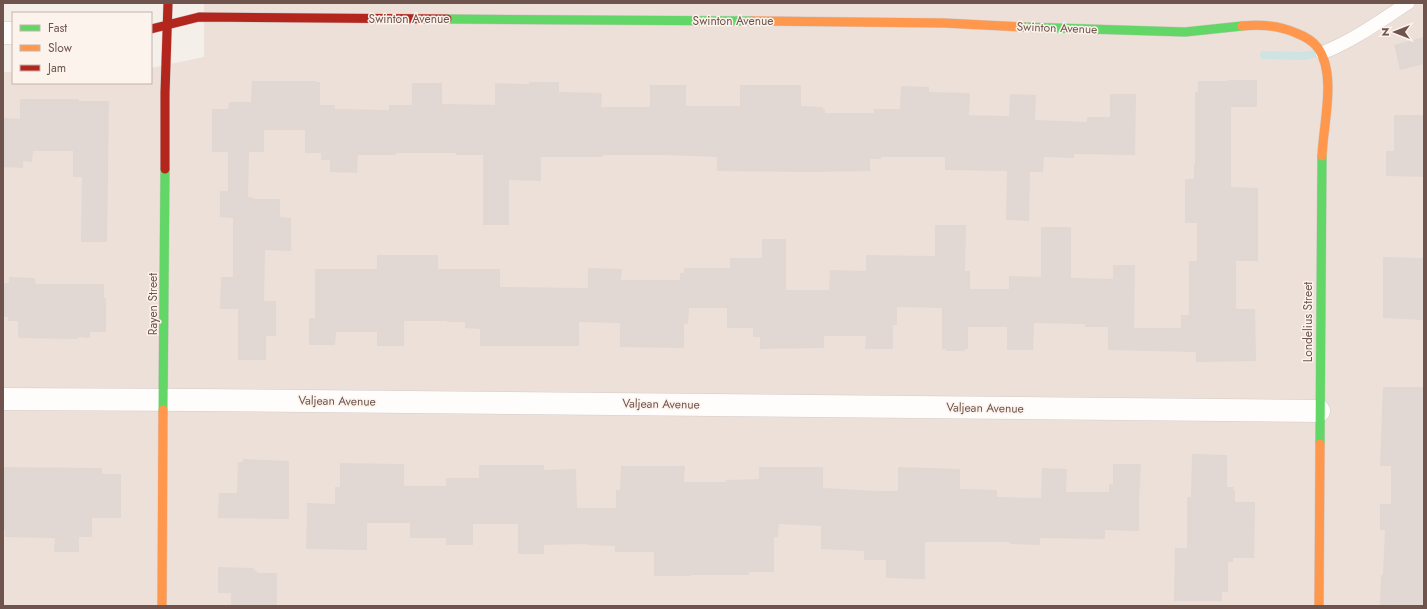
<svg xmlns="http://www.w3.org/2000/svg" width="1427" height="609" font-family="Jost,sans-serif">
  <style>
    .residential { fill: #ede0d8 }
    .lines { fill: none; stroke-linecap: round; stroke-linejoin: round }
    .stream { stroke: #cee4e2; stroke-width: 8 }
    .building { fill: #e1d7d3 }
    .lane-casing { stroke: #d4ccc9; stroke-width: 14 }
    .street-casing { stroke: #d4ccc9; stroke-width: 23 }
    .fast-casing { stroke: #d4cbc7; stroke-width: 10 }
    .slow-casing { stroke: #d4cbc7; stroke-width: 10 }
    .jam-casing { stroke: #d4cbc7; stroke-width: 10 }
    .lane { stroke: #fefdfc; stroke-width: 13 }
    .street { stroke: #fefdfc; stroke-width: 22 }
    .fast { stroke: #63d668; stroke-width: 9 }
    .slow { stroke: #ff974d; stroke-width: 9 }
    .jam { stroke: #b3261e; stroke-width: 9 }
    .labels { text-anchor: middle; stroke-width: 3; stroke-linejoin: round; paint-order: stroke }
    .street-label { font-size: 12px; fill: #6f544e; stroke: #fcf3ec }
  </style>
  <rect width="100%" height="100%" fill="#f5efea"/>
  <!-- residential -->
  <path class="residential" d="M204 3H1424V606H3V72H13V83H151V68L204 57Z"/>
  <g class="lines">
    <!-- stream -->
    <path class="stream" d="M1264 55 1303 56 1319 53"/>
  </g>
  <!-- building -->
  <path class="building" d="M1424 37V64L1400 70 1394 45Z
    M1228 80H1257V107H1231V187L1258 188V261H1236V309H1255L1256 361 1196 362V352L1108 350V327H1085V324L1034 323 1033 350H1007V327H968V349H965V351H946V349H942V308L897 307V325H893V349H865L866 336H824V348L760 349V337H753V328H727V308H689L688 324H684V348L620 347V323L579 322V346H480V329L465 328V322H447V321H404V346H377V332H336L335 345H309V318H315V269H377V255H438V269H500V287L588 288V268L622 269 621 280H680V273H684V268H730V258H762V239H786V290H829L830 270 866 271V255L935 256V225H966L965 271H970V289H1009V276L1041 277V227H1071V278L1113 279V265H1135L1134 328H1181V315H1189V261H1197V223H1185V179H1194V164H1195V92H1198V81H1228Z
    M252 81H316V82H320V105H335V109L389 110V105H412V83H442V104L495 105V83L529 84V82H559V92L602 93 601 107H650V85H686V106H740V85H801V106L823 107V109H825V113H874V109H900L901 86 929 87V92L970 93 969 115 1009 116 1010 94 1036 95 1035 120 1087 122V117H1110V94H1136L1135 155 1074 154V158L1044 157 1043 172H1030L1029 221 1006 220 1007 171 945 170V157H881V159H870V171L808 172 717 171V157L665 155H603V157H541V181L509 180V225H483V155H456V153H396V155H358L357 173 330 172V160H321V153H305V130H264V152H249L248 197 254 198V199H280V217L291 218V251L265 250 264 301H276V336H266V360H238V309H220L221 277H233V218L220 217V191H228V152H212V109H228L229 102H251Z
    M20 99H79V101H109L107 242H81L82 177H73V151H33L32 162 23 161V168L3 167V123H4V118L20 119Z
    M1394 115H1424V177L1386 176V151H1394Z
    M1383 257 1424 258V320L1383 318Z
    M9 277 35 278V283L37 284H104V298H106V332H90V338L78 337V339L18 338V321H8V317H3V283H9Z
    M1383 387H1424V606H1380L1381 575H1383L1385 530H1380V504H1391V466H1380Z
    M1192 454 1227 455V487H1234L1233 490H1235V502H1255L1254 558H1233V562H1228V592H1222V601H1174L1175 548H1187V497H1191Z
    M243 459 289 461V519L218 518 219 493H237L238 462H243Z
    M340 463 404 464V486H446V478H479V465H544V470L576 469 577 508H616V490H620L621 466H685L684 482H726V480L759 479V467H823V488L876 491H898V467L960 469V489L997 490V497L1041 498 1042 468 1067 469 1066 492H1109V484H1113V464H1141L1139 498V531L1105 530V539L1040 538V545L1010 544V542H925V579L886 578V560H864V551L821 549V526L779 524 778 537H774V572H749V575H691V576H654V552H615V546L587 545V544L544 545V554H518V524H473V545H446V538H410V523H367V550L306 549 307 503 335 504V487H340Z
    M3 467 102 468V474H121V518H92V537H79V552H54L55 538 5 537V530H3Z
    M218 567 253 568 258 573H277V606H231V593H218Z"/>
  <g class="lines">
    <!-- lane casing -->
    <g class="lane-casing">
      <path id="lane" d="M1322 53C1353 41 1380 21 1408 3"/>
    </g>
    <!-- street casing -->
    <g class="street-casing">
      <path id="street" d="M3 33H13
        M3 399 196 400 1319 411"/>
    </g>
    <!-- fast casing -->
    <g class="fast-casing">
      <path id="fast" d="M447 19 752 21
        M1024 27 1185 32 1242 26
        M163 410 165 169
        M1320 444 1322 156"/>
    </g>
    <!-- slow casing -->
    <g class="slow-casing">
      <path id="slow" d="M752 21 944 23 1024 27
        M1242 26C1260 24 1278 25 1296 33 1304 36 1313 41 1318 48 1337 75 1323 125 1322 156
        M162 606 163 410
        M1319 606 1320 444"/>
    </g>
    <!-- jam casing -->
    <g class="jam-casing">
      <path id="jam" d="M151 29 199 17 447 19
        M165 169V93L168 3"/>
    </g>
    <!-- lane -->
    <use href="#lane" class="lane"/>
    <!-- street -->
    <use href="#street" class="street"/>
    <!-- fast -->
    <use href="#fast" class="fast"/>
    <!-- slow -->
    <use href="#slow" class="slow"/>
    <!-- jam -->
    <use href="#jam" class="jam"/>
  </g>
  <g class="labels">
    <!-- street labels -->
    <g class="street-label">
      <text x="409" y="23">Swinton Avenue</text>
      <text x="733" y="25">Swinton Avenue</text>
      <text transform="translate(1057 28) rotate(2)" y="4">Swinton Avenue</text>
      <text transform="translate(153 304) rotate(-90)" y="4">Rayen Street</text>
      <text transform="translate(1308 322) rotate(-90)" y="4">Londelius Street</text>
      <text transform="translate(337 401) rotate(1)" y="4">Valjean Avenue</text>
      <text transform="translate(661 404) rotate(1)" y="4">Valjean Avenue</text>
      <text transform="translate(985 408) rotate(1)" y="4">Valjean Avenue</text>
    </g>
  </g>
  <!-- border -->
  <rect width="1427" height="609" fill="none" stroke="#6f544e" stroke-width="8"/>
  <!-- legend -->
  <rect x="12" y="12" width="140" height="72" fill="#fcf3ec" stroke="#c4b3ad"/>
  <rect x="20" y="25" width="20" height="6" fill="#63d668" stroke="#c4b3ad"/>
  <text x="48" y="32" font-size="12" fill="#6f544e">Fast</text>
  <rect x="20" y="45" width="20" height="6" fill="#ff974d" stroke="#c4b3ad"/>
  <text x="48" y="52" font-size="12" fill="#6f544e">Slow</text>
  <rect x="20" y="65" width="20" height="6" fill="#b3261e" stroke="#c4b3ad"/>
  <text x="48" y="72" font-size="12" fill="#6f544e">Jam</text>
  <!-- north arrow -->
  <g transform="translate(1395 32) rotate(270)" stroke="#fcf3ec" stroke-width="3" paint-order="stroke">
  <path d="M0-3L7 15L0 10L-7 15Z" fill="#6f544e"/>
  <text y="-6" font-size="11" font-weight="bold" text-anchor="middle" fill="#6f544e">N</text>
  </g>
</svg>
